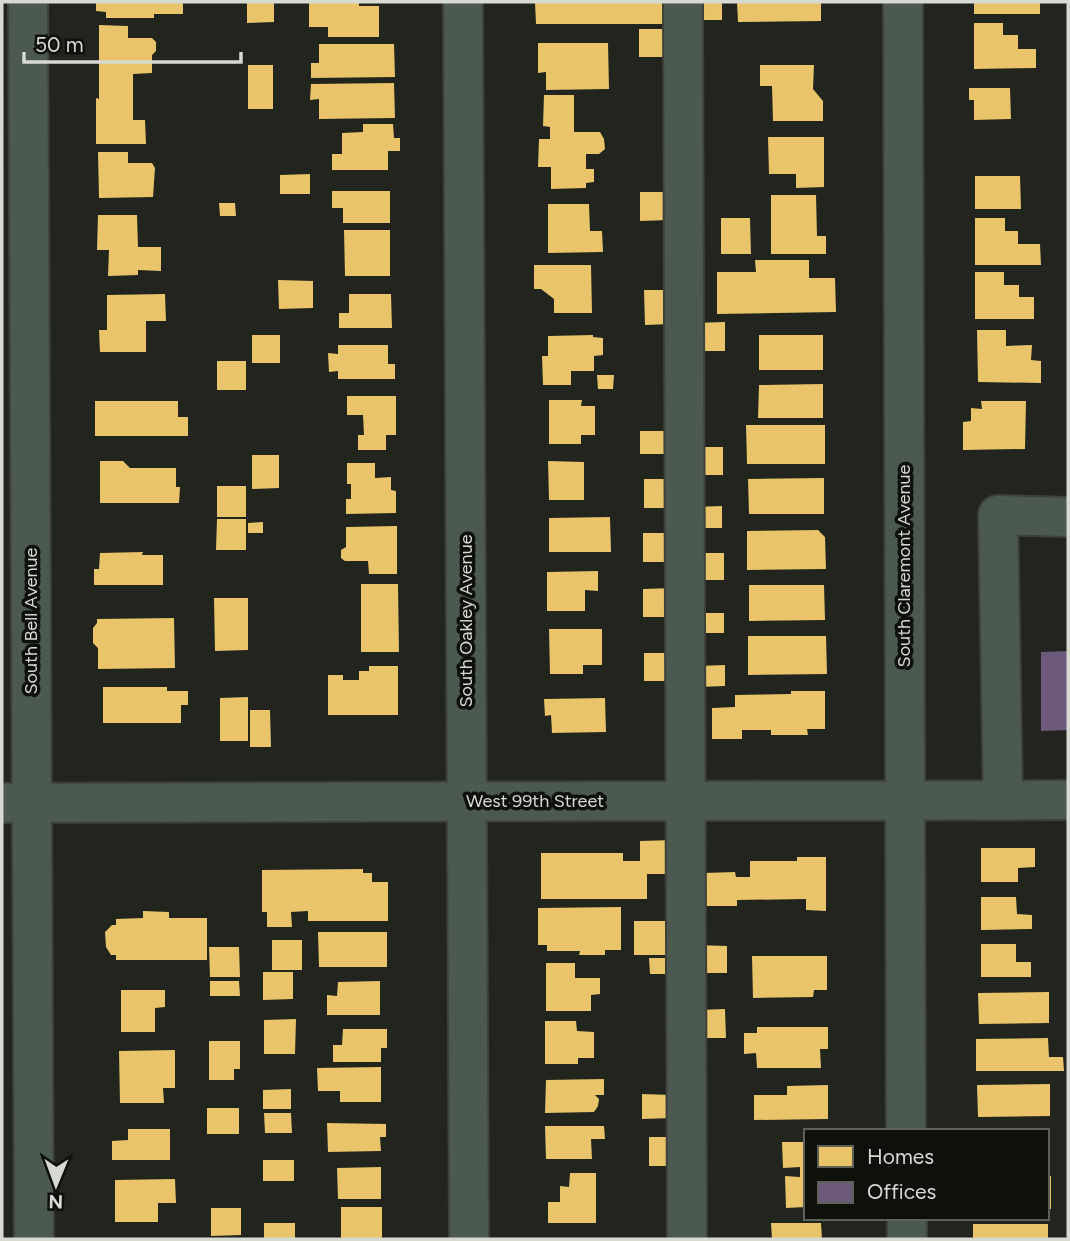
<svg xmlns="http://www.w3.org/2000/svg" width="1070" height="1241" font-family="Figtree,sans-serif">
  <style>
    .homes { fill: #e9c46a }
    .offices { fill: #6d597a }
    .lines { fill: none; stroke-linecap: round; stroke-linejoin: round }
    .minor-casing { stroke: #3f413b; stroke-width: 42 }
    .minor { stroke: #4b5951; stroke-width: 38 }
    .labels { text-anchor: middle; stroke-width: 7; stroke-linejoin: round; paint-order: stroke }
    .street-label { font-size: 18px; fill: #d6dad1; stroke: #0e100a }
  </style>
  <rect width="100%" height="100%" fill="#22251e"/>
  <!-- homes -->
  <path class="homes" d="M96 2H183V14H154V18H106V12L96 11Z
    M247 2H274V22L247 23Z
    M309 2H359V6H379V37H328V27H309Z
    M535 2H666V24H536Z
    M691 2H722V20H692Z
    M737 2H821V21L738 22Z
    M974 2H1040V14H974Z
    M974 23H1003V35H1018V49H1036V68L974 69Z
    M99 25 128 26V38H152L156 42V51L152 55V73L133 74V120H145L146 144H96V98L99 99Z
    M639 29H669V57H639Z
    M538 43H608L609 89 546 90V72L538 73Z
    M319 44H394L395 77 311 78V63H319Z
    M248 65H273V109H248Z
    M760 65H814L813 89 823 101V121H773L772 86H760Z
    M394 83 395 118 319 119V99L310 100 311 84Z
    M969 88H1010L1011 119 974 120V100H969Z
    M544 95H574V132H600L604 139 605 149 599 154H586V169H594V182L586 183V188L551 189V167H538L539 139H550V127L543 126Z
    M363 124H393L394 138H400V151H388V170H332V154H342V133L363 132Z
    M768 137H824V187L796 188V174H769Z
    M98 152H128V163H152L155 168 153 197 99 198Z
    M310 174V194H280V175Z
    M975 176H1020L1021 209H975Z
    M332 191H390V223H343V208H332Z
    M640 192H670V220L640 221Z
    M771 195H816L817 236H826V254H771Z
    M219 203H235L236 216H220Z
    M548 204H589L590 231H602L603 252 548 253Z
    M98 215H137L138 247H161V271L138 270V275L108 276 109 250H97Z
    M721 218H750L751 254H721Z
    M975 218H1005V231H1018V244H1040L1041 265H975Z
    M344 230H390V276H345Z
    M755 260H809V278H835L836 312 717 314V272H756Z
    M534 265H591L592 313H554V299L541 289H534Z
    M975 272H1004V285H1019V297H1034V319H975Z
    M278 280 313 281V308L279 309Z
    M644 290H671V324L645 325Z
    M165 294 166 321H146V352H100L99 330H107V295Z
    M349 294H391L392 328H339V313H349Z
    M725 322V351H694V323Z
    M977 330H1006V346L1032 345 1031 360 1041 361V383L978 382Z
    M252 335H280V363H252Z
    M593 335V337L603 338V355L594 356V371H571V385H543L542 356H548V336Z
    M759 335H823V370H759Z
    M338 345H388V364H395V379H338V371L329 372 328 353 338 354Z
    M217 361H246V390H217Z
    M597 375H614L613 389H598Z
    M823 384V418H758L759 385Z
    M347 396H396V435H386V450H358V435H364L363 415H347Z
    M549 400H582L581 406H595V435H581V444H549Z
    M95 401H178V417H188V436H95Z
    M981 401H1026L1025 449 963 450V422L971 421V408L982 409Z
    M746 425H825V464H747Z
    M640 431H673V454H640Z
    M695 447H723V475H695Z
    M252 455H279V488L252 489Z
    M100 461H123L130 468H176V487H180L179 503H100Z
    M548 461 584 462V500H549Z
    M347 463H375V478L391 477V490L396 491V513L346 514V499H351V484H347Z
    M824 478V514H749L748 479Z
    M644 479H673V508H644Z
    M217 486H246V517H217Z
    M722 506V528H695L694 507Z
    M610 517 611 552H549V518Z
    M217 519H246V550H216Z
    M263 522V533H248V523Z
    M397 526V574H369L368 561H345L341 558V550L346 547V527Z
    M818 530 825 537 826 569 747 570V531Z
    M643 533H673V562H643Z
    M143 552 142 555H163V585H94V569H99L100 553Z
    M694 553H724V580H694Z
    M598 571V591L585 590V611H547V572Z
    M361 584H398L399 652H361Z
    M749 585H824L825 620 749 621Z
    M673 588 674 617H643V589Z
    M214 598H248V650L215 651Z
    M696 613H724V633H696Z
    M174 618 175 668 98 669V648L93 643V628L97 623V619Z
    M549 629H602V665H583V674H550Z
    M748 636H826L827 674 748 675Z
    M644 653H673L674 681H644Z
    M725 665V686L698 687V666Z
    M369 666H398V715H328V675H343V680H359V671H369Z
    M103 687H167V691H188V705H181V723H103Z
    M791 691H825V729H807L808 735H771V730H742V739H712V708L735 707V695L791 694Z
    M248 697V741H220V698Z
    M605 698 606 732 552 733 551 715 545 716 544 699Z
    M250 710H270L271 747H250Z
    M674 840V874H647V899H541V853H623V861H640V841Z
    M981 848H1035V867L1018 868V882H981Z
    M797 857H826V911L806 910V899L737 900V906H704V873L735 872 736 877H750V861H797Z
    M363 869V873H372V882H388V921H308V911L291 912 292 927H267V912H262V870Z
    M981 897H1016L1017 914 1032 915V929L981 930Z
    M621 907V950H605V955H579L580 951H547V945H538V908Z
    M143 911 169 912V918H207V960H116V955H111L106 947 105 932 112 925H116V919L143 918Z
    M634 921H670L671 955H634Z
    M318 932H387V967H319Z
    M272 940H302V970H272Z
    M981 944H1016V962H1031V977H981Z
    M697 945 727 946V973H697Z
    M209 947H239L240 977H210Z
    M752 956H827V990H814L813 997 753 998Z
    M649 958H665V974H650Z
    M546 963H575V978H600V994L591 995V1011H546Z
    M263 972H293V999L263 1000Z
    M210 981H239L240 996H210Z
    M380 981V1015H327V995L337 996 338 982Z
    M121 990H165V1007L155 1008V1032H121Z
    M1049 992V1023L979 1024 978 993Z
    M725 1009 726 1038H698V1010Z
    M296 1019 295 1054H264V1020Z
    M545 1021H576L577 1031 594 1032V1058H578V1064H545Z
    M757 1027H828V1049H820L821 1068H757L756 1053 744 1054V1033H757Z
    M343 1029H387V1048H381V1062H333V1045H342Z
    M1048 1038 1049 1057H1063L1064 1071H976V1039Z
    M209 1041H240V1069H234V1080H209Z
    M175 1050V1088H163L164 1103H120L119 1051Z
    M381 1067V1102H340V1091H318L317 1068Z
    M604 1079V1095H595L599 1099 598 1106 594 1112 545 1113 546 1080Z
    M1050 1084V1116L978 1117 977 1085Z
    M828 1085V1119L754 1120V1095H787V1086Z
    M291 1089V1109H263V1090Z
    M642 1094 672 1095V1118L642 1119Z
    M207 1108H239V1134H207Z
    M264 1113H291L292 1133H265Z
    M327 1123 386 1124V1137H380L381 1151 328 1152Z
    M545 1126H604L605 1139H591L592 1159H546Z
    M128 1129H170V1160H112V1141L128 1140Z
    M649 1137H675L674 1166H649Z
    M782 1142H806V1207L786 1208 785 1176 800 1177V1167L783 1168Z
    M263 1160H294V1181H263Z
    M381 1167V1199H338L337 1168Z
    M570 1173H596V1223H548V1202H560V1186L569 1187Z
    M1047 1176H1051V1209H1047Z
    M175 1179 176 1203H158V1222H115V1180Z
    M341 1207H382V1239H341Z
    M211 1208H241V1235L211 1236Z
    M264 1223H295V1239H264Z
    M771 1223H821L822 1239H772Z
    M973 1224H1048V1239H973Z"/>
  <!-- offices -->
  <path class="offices" d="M1068 651V730L1041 731V652Z"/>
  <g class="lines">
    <!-- minor casing -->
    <g class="minor-casing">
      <path id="minor" d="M28 2 34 1239
        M463 2 469 1239
        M683 2 687 1239
        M903 2 906 1131
        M1003 800 998 515 1068 517
        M2 803 1068 800
        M907 1218V1239"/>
    </g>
    <!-- minor -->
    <use href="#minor" class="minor"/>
  </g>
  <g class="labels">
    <!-- street labels -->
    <g class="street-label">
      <text transform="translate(904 566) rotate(-90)" y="6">South Claremont Avenue</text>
      <text transform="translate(31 621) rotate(-90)" y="6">South Bell Avenue</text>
      <text transform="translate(466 621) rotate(-90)" y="6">South Oakley Avenue</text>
      <text x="535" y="807">West 99th Street</text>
    </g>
  </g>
  <!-- border -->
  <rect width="1070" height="1241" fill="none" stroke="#d6dad1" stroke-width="7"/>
  <!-- legend -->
  <rect x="804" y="1129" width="245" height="91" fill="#0e100a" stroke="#5e615a" stroke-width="2"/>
  <rect x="818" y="1146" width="35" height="21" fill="#e9c46a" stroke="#5e615a" stroke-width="2"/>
  <text x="867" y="1164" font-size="21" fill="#d6dad1">Homes</text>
  <rect x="818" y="1182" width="35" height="21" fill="#6d597a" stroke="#5e615a" stroke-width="2"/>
  <text x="867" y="1199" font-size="21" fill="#d6dad1">Offices</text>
  <!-- north arrow -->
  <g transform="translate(56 1185) rotate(181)" stroke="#0e100a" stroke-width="5" paint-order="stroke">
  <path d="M0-5L12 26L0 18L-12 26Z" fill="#d6dad1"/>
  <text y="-10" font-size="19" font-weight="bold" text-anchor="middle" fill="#d6dad1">N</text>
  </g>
  <!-- scale -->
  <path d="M24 52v10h217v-10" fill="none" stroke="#d6dad1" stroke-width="3.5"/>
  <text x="35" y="52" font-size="21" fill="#d6dad1" stroke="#0e100a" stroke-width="5" paint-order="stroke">50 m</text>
</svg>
